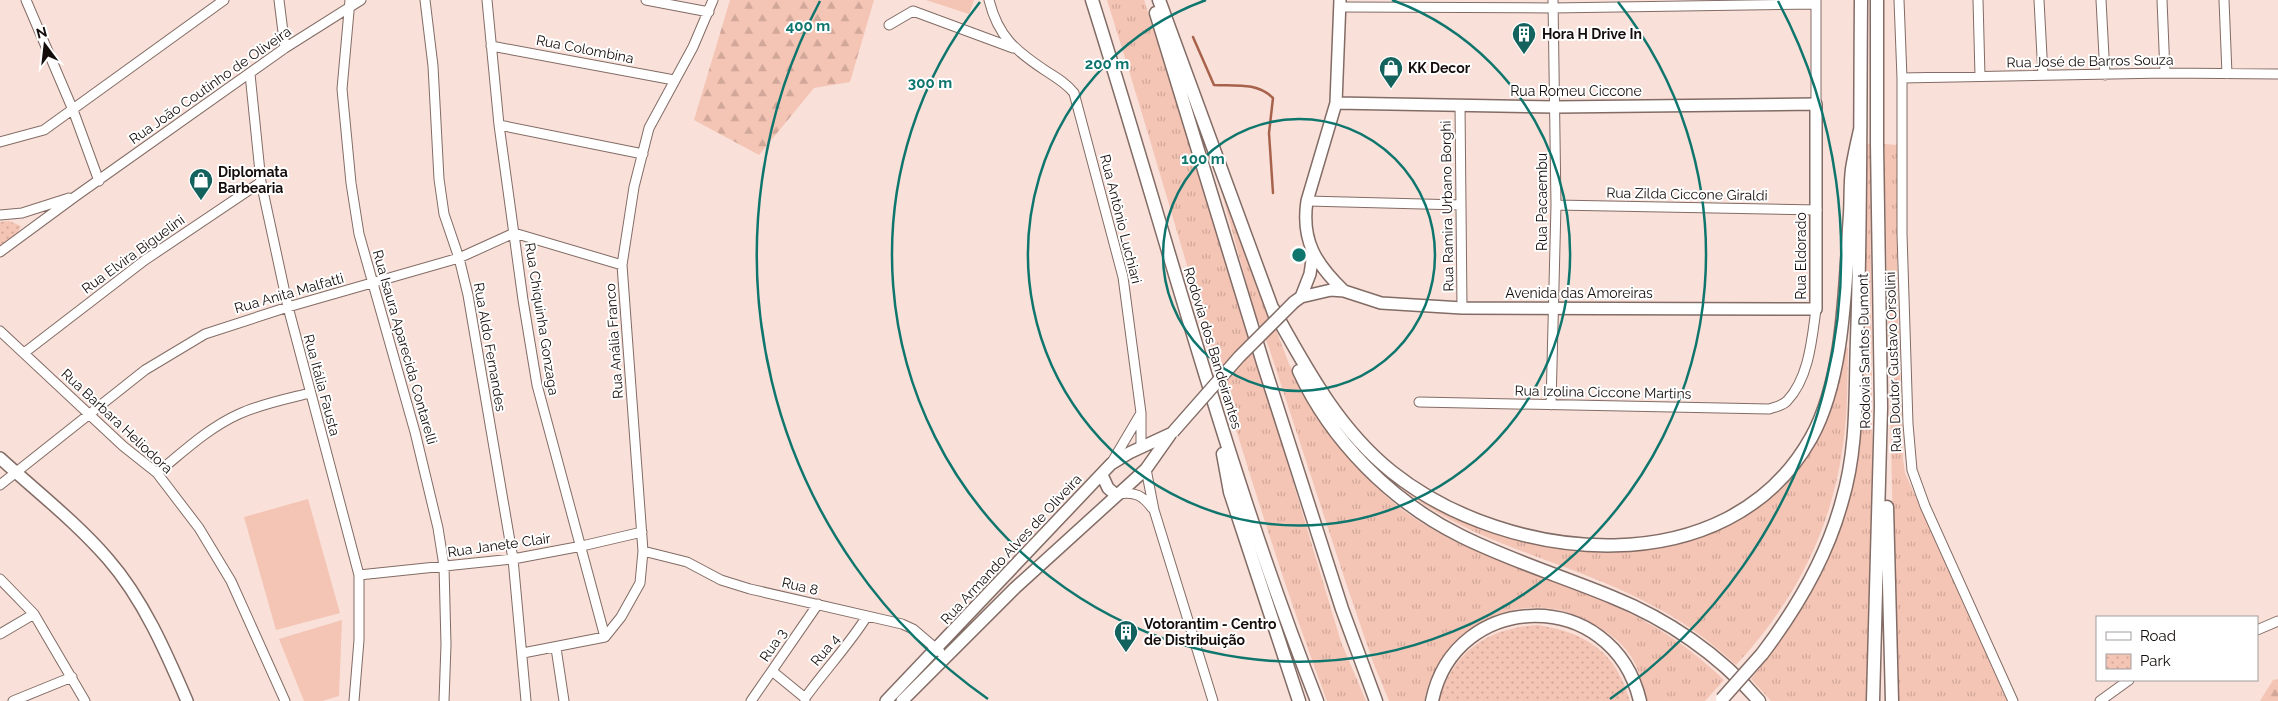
<svg xmlns="http://www.w3.org/2000/svg" width="2278" height="701" font-family="Raleway,sans-serif">
  <style>
    .grass { fill: url(#grass-tufts) }
    .forest { fill: url(#forest-firs) }
    .park { fill: url(#park-dots) }
    .garden { fill: #f4c4b4 }
    .lines { fill: none; stroke-linecap: round; stroke-linejoin: round }
    .stream { stroke: #a8624c; stroke-width: 2.5 }
    .minor-casing { stroke: #826c65; stroke-width: 11 }
    .major-casing { stroke: #826c65; stroke-width: 14 }
    .highway-casing { stroke: #826c65; stroke-width: 15 }
    .minor { stroke: #fff; stroke-width: 9 }
    .major { stroke: #fff; stroke-width: 11 }
    .highway { stroke: #fff; stroke-width: 12 }
    .major-bridge-casing { stroke: #826c65; stroke-width: 14; stroke-linecap: butt }
    .highway-bridge-casing { stroke: #826c65; stroke-width: 15; stroke-linecap: butt }
    .major-bridge { stroke: #fff; stroke-width: 11 }
    .highway-bridge { stroke: #fff; stroke-width: 12 }
    .ring { fill: none; stroke: #0f766e; stroke-width: 2.5 }
    .labels { text-anchor: middle; stroke-width: 4; stroke-linejoin: round; paint-order: stroke }
    .poi-label { font-size: 14px; font-weight: bold; fill: #150d0b; stroke: #fff; text-anchor: start }
    .street-label { font-size: 14px; fill: #150d0b; stroke: #fff }
    .centre { fill: #0f766e; stroke: #fff; stroke-width: 2.5 }
    .ring-label { font-size: 15px; text-anchor: middle; font-weight: bold; fill: #0f766e; stroke: #fff; stroke-width: 4; stroke-linejoin: round; paint-order: stroke }
  </style>
  <defs>
    <pattern id="grass-tufts" width="24" height="20" patternUnits="userSpaceOnUse" patternTransform="scale(1.25)"><rect width="24" height="20" fill="#f4c4b4"/><path d="M3 7l-1-3M5 7V3M7 7l1-3M15 17l-1-3M17 17v-4M19 17l1-3" fill="none" stroke="#d0a799"/></pattern>
    <pattern id="forest-firs" width="22" height="20" patternUnits="userSpaceOnUse" patternTransform="scale(1.25)"><rect width="22" height="20" fill="#f4c4b4"/><path d="M5 1l3.5 6h-7zM16 11l3.5 6h-7z" fill="#d0a799"/></pattern>
    <pattern id="park-dots" width="8" height="8" patternUnits="userSpaceOnUse" patternTransform="scale(1.25)"><rect width="8" height="8" fill="#f4c4b4"/><path d="M2 2h.1M6 6h.1" fill="none" stroke="#d0a799" stroke-width="1.8" stroke-linecap="round"/></pattern>
  </defs>
  <rect width="100%" height="100%" fill="#f9e0d8"/>
  <!-- grass -->
  <path class="grass" d="M1107 0H1144L1240 305 1341 642 1366 701H1327C1241 471 1181 233 1107 0Z
    M1867 144H1870L1873 510 1867 701H1771L1751 679C1789 633 1824 581 1842 524 1864 458 1863 390 1864 322 1864 263 1866 204 1867 144Z
    M1884 144 1897 145V286L1903 459 1905 473 2007 701H1897Z
    M1218 179H1219L1289 364C1318 419 1362 484 1414 518 1479 561 1556 578 1625 611 1662 629 1695 652 1724 680L1705 701H1647C1643 685 1639 668 1630 655 1621 641 1606 631 1592 623 1523 583 1440 625 1424 701H1389L1373 662 1346 583 1269 348 1259 322 1256 318Z
    M1844 346 1848 348C1847 375 1848 402 1845 428 1836 521 1799 597 1736 665 1703 635 1677 617 1636 597 1557 558 1466 542 1396 484 1387 477 1376 470 1372 460L1489 530 1517 539 1551 546 1686 540 1793 469Z"/>
  <!-- forest -->
  <path class="forest" d="M730 0H874L850 82 814 88 759 155 694 120Z
    M2278 679V701H2260L2273 680Z"/>
  <!-- park -->
  <path class="park" d="M9 221 21 226 15 238 0 249V222Z
    M1538 625C1587 633 1616 652 1630 701H1439C1441 689 1447 679 1453 669 1473 639 1503 627 1538 625Z"/>
  <!-- garden -->
  <path class="garden" d="M926 0H974L969 14Z
    M308 499 340 613 276 630 244 517Z
    M342 620 339 696 322 701H304L279 639Z"/>
  <g class="lines">
    <!-- stream -->
    <path class="stream" d="M1193 37 1214 85C1235 86 1257 82 1273 98L1269 133 1273 193"/>
    <!-- minor casing -->
    <g class="minor-casing">
      <path id="minor" d="M26 0 73 110 99 181
        M279 0 285 48
        M350 0 342 89 351 183 359 234 415 432 438 528 444 566 446 645 444 701
        M425 0 433 66 439 179 444 214 459 258 468 295 513 559 526 701
        M487 0 499 125 523 300 537 385 605 637
        M646 0 709 12
        M989 0C998 37 1016 51 1046 71 1057 78 1066 83 1074 93L1123 277 1141 413V448
        M1899 0 1902 78V234L1908 424 1912 470 1925 506 2013 701
        M1978 0 1980 76
        M2039 0 2043 75
        M2101 0 2105 75
        M2162 0 2165 73
        M2224 0 2227 74
        M1340 7 1553 8 1816 4
        M889 25 913 11 1013 48
        M491 46 674 80
        M250 74 261 182 288 307 359 575V640L354 701
        M1902 78 2165 73 2278 74
        M1816 104V0
        M1460 105 1462 308
        M499 125 643 154
        M0 142 44 130 224 0
        M1307 201 1461 205
        M1556 205 1817 210
        M0 215 22 213 69 198
        M0 252 76 196 285 48 361 0
        M0 331 123 446 157 473 199 528 231 581 285 701
        M24 353 145 260 261 182
        M1419 402 1769 409C1775 407 1782 406 1787 401 1809 378 1812 339 1816 309
        M1551 405 1556 205 1553 0
        M1112 462 1141 413
        M1146 469 1154 510 1213 701
        M157 473C183 452 208 428 239 414 261 404 286 399 310 393
        M0 485 145 370 205 334 288 307 459 258 514 233 622 265
        M1119 494C1135 491 1143 496 1152 508
        M643 551 687 562 721 580 750 589 902 624 913 629 940 652
        M359 575 513 559 582 546 642 532
        M0 579 34 614 85 701
        M2257 630 2278 621
        M0 634 34 614
        M556 648 564 701
        M523 653 605 637 621 617 640 583 643 551 622 265 634 187 649 128 693 47 713 0
        M772 671 805 698
        M13 701 72 677
        M751 701 818 604
        M805 701V698C825 670 849 645 867 616
        M2100 701 2129 680"/>
    </g>
    <!-- major casing -->
    <g class="major-casing">
      <path id="major" d="M1340 0 1336 103 1307 201C1301 241 1316 264 1344 291
        M1301 297 1310 274 1313 253
        M1294 302 1301 297 1331 290 1344 291 1381 303 1462 308 1816 309V104L1556 107 1336 103
        M0 458C36 491 76 522 108 559 143 599 166 652 187 701
        M1102 475 1108 488 1116 495
        M886 701 1111 464 1129 453 1170 434
        M902 701 1015 588 1146 469 1170 435"/>
    </g>
    <!-- highway casing -->
    <g class="highway-casing">
      <path id="highway" d="M1092 0C1166 234 1227 472 1317 701
        M1159 0 1275 316
        M1156 13 1264 366 1342 609 1376 701
        M1273 309C1306 368 1338 429 1392 472 1509 565 1728 586 1811 438 1845 377 1845 283 1850 214 1851 199 1850 184 1852 169 1854 156 1857 143 1860 130
        M1299 371C1331 441 1392 502 1461 536 1509 560 1561 576 1612 597 1667 619 1720 655 1759 701
        M1223 454 1230 492 1299 701
        M1887 507 1892 701
        M1762 654C1797 608 1827 557 1842 501 1858 448 1855 394 1857 340 1861 226 1860 113 1861 0
        M1432 701C1455 589 1613 586 1640 701
        M1873 701 1881 407 1877 144V0"/>
    </g>
    <!-- minor -->
    <use href="#minor" class="minor"/>
    <!-- major -->
    <use href="#major" class="major"/>
    <!-- highway -->
    <use href="#highway" class="highway"/>
    <!-- major-bridge casing -->
    <g class="major-bridge-casing">
      <path id="major-bridge" d="M1173 432 1239 357 1294 302"/>
    </g>
    <!-- highway-bridge casing -->
    <g class="highway-bridge-casing">
      <path id="highway-bridge" d="M1722 699 1762 654"/>
    </g>
    <!-- major-bridge -->
    <use href="#major-bridge" class="major-bridge"/>
    <!-- highway-bridge -->
    <use href="#highway-bridge" class="highway-bridge"/>
  </g>
  <!-- distance rings -->
  <g class="ring">
    <circle cx="1299" cy="255" r="136"/>
    <path d="M1392 0A271 271 0 1 1 1206 0"/>
    <path d="M1618 2A407 407 0 1 1 980 2"/>
    <path d="M988 699A542 542 0 0 1 820 1M1778 1A542 542 0 0 1 1610 699"/>
  </g>
  <!-- icons -->
  <defs>
    <g id="building-pin" transform="scale(1.25)"><path d="M0 17L-7.5 6A9.5 9.5 0 1 1 7.5 6Z" fill="#14625d" stroke="#fff"/><path d="M-4-6H4V6H1V3H-1V6H-4ZM-2.5-4.3h1.7v1.8h-1.7ZM.8-4.3h1.7v1.8H.8ZM-2.5-1h1.7V.8h-1.7ZM.8-1h1.7V.8H.8Z" fill="#fff"/></g>
    <g id="shop-pin" transform="scale(1.25)"><path d="M0 17L-7.5 6A9.5 9.5 0 1 1 7.5 6Z" fill="#14625d" stroke="#fff"/><path d="M-5-2.5h2.3a2.7 3.5 0 0 1 5.4 0H5L5.5 6h-11ZM-1.5-2.5h3a1.5 2.3 0 0 0-3 0Z" fill="#fff"/></g>
  </defs>
  <g fill-rule="evenodd">
    <use href="#building-pin" x="1524" y="34"/>
    <use href="#shop-pin" x="1391" y="68"/>
    <use href="#shop-pin" x="201" y="180"/>
    <use href="#building-pin" x="1126" y="632"/>
  </g>
  <g class="labels">
    <!-- poi labels -->
    <g class="poi-label">
      <text x="1542" y="39">Hora H Drive In</text>
      <text x="1408" y="73">KK Decor</text>
      <text x="218" y="177">Diplomata<tspan x="218" dy="16">Barbearia</tspan></text>
      <text x="1144" y="629">Votorantim - Centro<tspan x="1144" dy="16">de Distribuição</tspan></text>
    </g>
    <!-- street labels -->
    <g class="street-label">
      <text transform="translate(585 49) rotate(11)" y="5">Rua Colombina</text>
      <text transform="translate(2090 61) rotate(-1)" y="5">Rua José de Barros Souza</text>
      <text transform="translate(210 85) rotate(-35)" y="5">Rua João Coutinho de Oliveira</text>
      <text x="1576" y="96">Rua Romeu Ciccone</text>
      <text transform="translate(1687 194) rotate(1)" y="5">Rua Zilda Ciccone Giraldi</text>
      <text transform="translate(1542 202) rotate(-90)" y="5">Rua Pacaembu</text>
      <text transform="translate(1447 206) rotate(-91)" y="5">Rua Ramira Urbano Borghi</text>
      <text transform="translate(1121 219) rotate(76)" y="5">Rua Antônio Luchiari</text>
      <text transform="translate(133 254) rotate(-36)" y="5">Rua Elvira Biguelini</text>
      <text transform="translate(1801 256) rotate(-90)" y="5">Rua Eldorado</text>
      <text transform="translate(289 293) rotate(-16)" y="5">Rua Anita Malfatti</text>
      <text x="1579" y="298">Avenida das Amoreiras</text>
      <text transform="translate(542 319) rotate(81)" y="5">Rua Chiquinha Gonzaga</text>
      <text transform="translate(614 341) rotate(-94)" y="5">Rua Anália Franco</text>
      <text transform="translate(405 347) rotate(74)" y="5">Rua Isaura Aparecida Contarelli</text>
      <text transform="translate(490 347) rotate(80)" y="5">Rua Aldo Fernandes</text>
      <text transform="translate(1213 348) rotate(73)" y="5">Rodovia dos Bandeirantes</text>
      <text transform="translate(1864 351) rotate(-91)" y="5">Rodovia Santos Dumont</text>
      <text transform="translate(1893 362) rotate(-92)" y="5">Rua Doutor Gustavo Orsolini</text>
      <text transform="translate(322 385) rotate(75)" y="5">Rua Itália Fausta</text>
      <text transform="translate(1603 392) rotate(1)" y="5">Rua Izolina Ciccone Martins</text>
      <text transform="translate(117 421) rotate(43)" y="5">Rua Barbara Heliodora</text>
      <text transform="translate(499 545) rotate(-8)" y="5">Rua Janete Clair</text>
      <text transform="translate(1011 549) rotate(-47)" y="5">Rua Armando Alves de Oliveira</text>
      <text transform="translate(800 586) rotate(13)" y="5">Rua 8</text>
      <text transform="translate(773 645) rotate(-56)" y="5">Rua 3</text>
      <text transform="translate(825 650) rotate(-50)" y="5">Rua 4</text>
    </g>
  </g>
  <circle cx="1299" cy="255" r="8" class="centre"/>
  <g class="ring-label">
    <text x="808" y="31">400 m</text>
    <text x="1107" y="69">200 m</text>
    <text x="930" y="88">300 m</text>
    <text x="1203" y="164">100 m</text>
  </g>
  <!-- legend -->
  <rect x="2096" y="616" width="162" height="65" fill="#ffffff" stroke="#a19e9d"/>
  <rect x="2106" y="632" width="25" height="8" fill="#ffffff" stroke="#a19e9d"/>
  <text x="2140" y="641" font-size="15" fill="#150d0b">Road</text>
  <rect x="2106" y="654" width="25" height="15" fill="url(#park-dots)" stroke="#a19e9d"/>
  <text x="2140" y="666" font-size="15" fill="#150d0b">Park</text>
  <!-- north arrow -->
  <g transform="translate(45 45) rotate(345)" stroke="#ffffff" stroke-width="4" paint-order="stroke">
  <path d="M0-4L9 19L0 12L-9 19Z" fill="#150d0b"/>
  <text y="-8" font-size="14" font-weight="bold" text-anchor="middle" fill="#150d0b">N</text>
  </g>
</svg>
